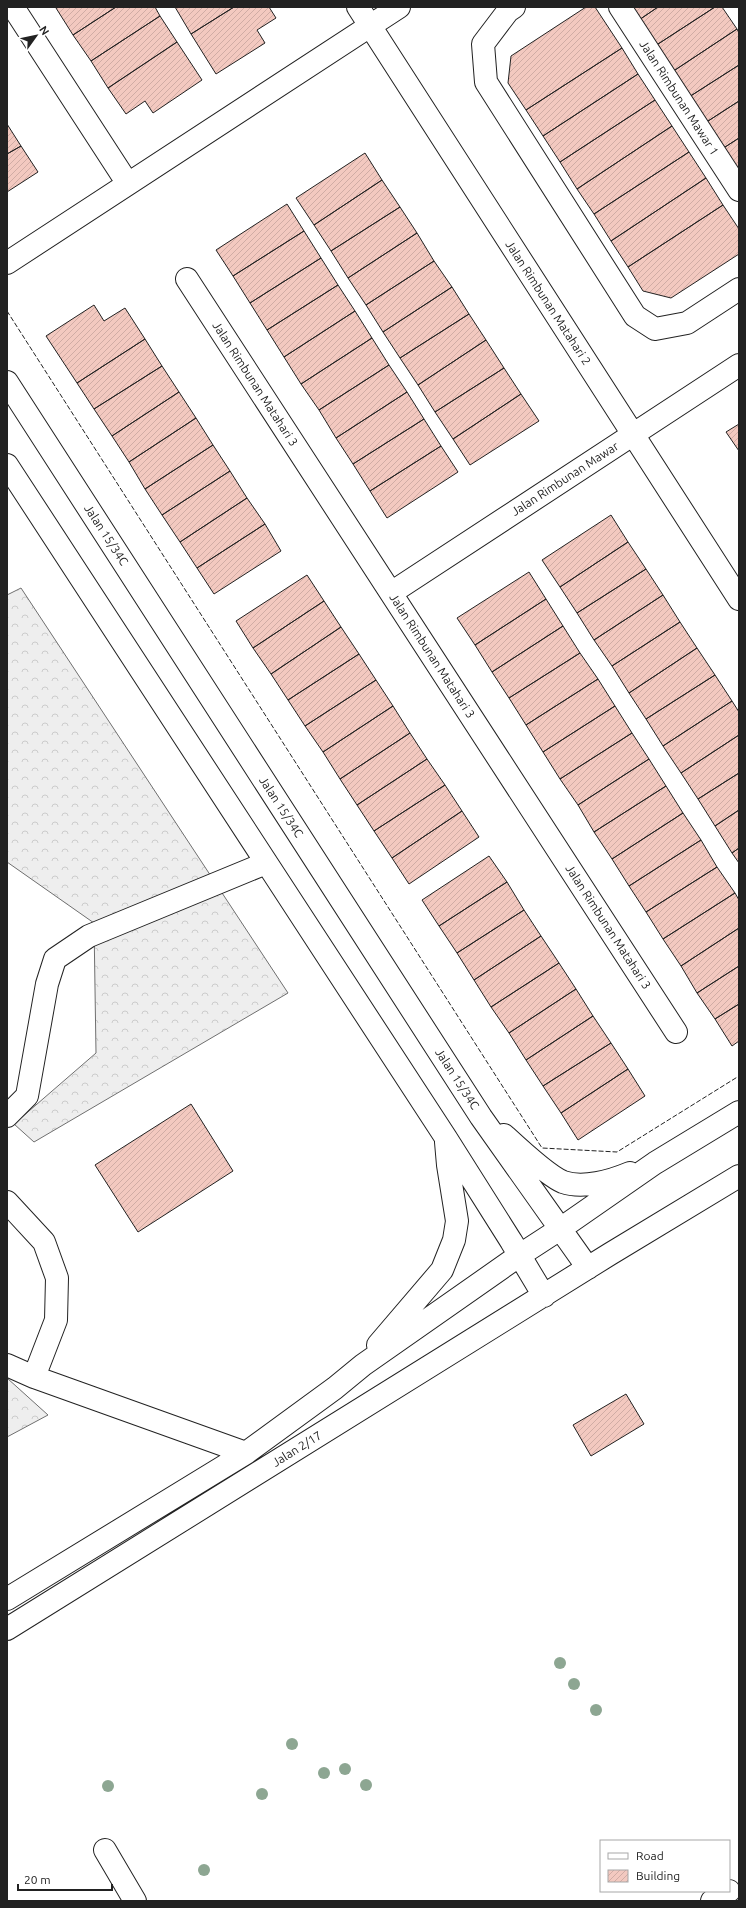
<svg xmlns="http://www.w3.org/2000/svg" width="746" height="1908" font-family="Ubuntu,sans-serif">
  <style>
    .forest { fill: url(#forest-crowns); stroke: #6f6f6f }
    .building { fill: url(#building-hatch); stroke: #222 }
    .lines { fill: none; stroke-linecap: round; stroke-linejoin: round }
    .minor-casing { stroke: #222; stroke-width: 24 }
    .minor { stroke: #fff; stroke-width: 22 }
    .fence { stroke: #222; stroke-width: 1; stroke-dasharray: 5 2; stroke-linecap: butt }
    .tree { fill: #8da692 }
    .labels { text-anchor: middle; stroke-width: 3; stroke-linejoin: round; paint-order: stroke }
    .street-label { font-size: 12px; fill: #222; stroke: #fff }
  </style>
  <defs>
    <pattern id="forest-crowns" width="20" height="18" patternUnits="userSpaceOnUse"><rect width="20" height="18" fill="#eee"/><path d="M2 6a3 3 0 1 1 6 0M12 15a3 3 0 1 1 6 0" fill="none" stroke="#ccc"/></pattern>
    <pattern id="building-hatch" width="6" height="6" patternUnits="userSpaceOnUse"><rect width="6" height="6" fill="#f3c9c0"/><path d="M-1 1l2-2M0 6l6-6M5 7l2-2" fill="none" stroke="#d0aca5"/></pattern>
  </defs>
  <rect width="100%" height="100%" fill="#fff"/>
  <!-- forest -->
  <path class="forest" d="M21 588 288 993 34 1142 14 1124 96 1053 94 923 7 862V595Z
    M7 1378 48 1415 7 1437Z"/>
  <!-- building -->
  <path class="building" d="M58 7H116L73 35 56 8Z
    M116 7H155L160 16 91 61 73 35Z
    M175 7H234L191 34Z
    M234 7H269L276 18 257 30 265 43 216 74 191 34Z
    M586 7H595L622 48 526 110 508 83 511 56Z
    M631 7H658L639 20Z
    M658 7H715L655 46 639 20Z
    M715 7H722L737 29 672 72 655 46Z
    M160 16 177 42 108 88 91 61Z
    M737 29 739 33V65L689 97 672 72Z
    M177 42 202 80 153 113 145 101 126 114 108 88Z
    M622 48 638 74 543 136 526 110Z
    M739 65V101L705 123 689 97Z
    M638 74 655 100 560 162 543 136Z
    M655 100 672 126 577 189 560 162Z
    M739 101V138L722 149 705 123Z
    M7 124 21 146 7 154Z
    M672 126 689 152 594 214 577 189Z
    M739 138V175L722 149Z
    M21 146 38 172 7 192V154Z
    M689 152 706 178 611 241 594 214Z
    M365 153 382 180 314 225 296 198Z
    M706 178 723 205 628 267 611 241Z
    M382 180 400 207 331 251 314 225Z
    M287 204 304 231 233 276 216 250Z
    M723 205 739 229V254L671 298 643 291 628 267Z
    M400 207 417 233 348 278 331 251Z
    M304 231 321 258 250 303 233 276Z
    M417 233 434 261 366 305 348 278Z
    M321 258 338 285 267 330 250 303Z
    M434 261 452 287 383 332 366 305Z
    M338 285 355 311 284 357 267 330Z
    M452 287 469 314 400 358 383 332Z
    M94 305 104 321 125 308 145 339 77 383 46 336Z
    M355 311 372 338 301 384 284 357Z
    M469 314 486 340 418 385 400 358Z
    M372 338 389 365 319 410 301 384Z
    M145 339 162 366 94 409 77 383Z
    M486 340 504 368 435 412 418 385Z
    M389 365 407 392 336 438 319 410Z
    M162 366 179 392 112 436 94 409Z
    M504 368 521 394 453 439 435 412Z
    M179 392 196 418 129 462 112 436Z
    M407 392 424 419 353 464 336 438Z
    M521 394 539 421 470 465 453 439Z
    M196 418 213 445 145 489 129 462Z
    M424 419 441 446 370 491 353 464Z
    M739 424V451L726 432Z
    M213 445 230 471 162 515 145 489Z
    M441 446 458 472 387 518 370 491Z
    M230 471 247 498 180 542 162 515Z
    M247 498 265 524 197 568 180 542Z
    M611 515 628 542 560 587 542 560Z
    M265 524 281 551 214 594 197 568Z
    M628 542 646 569 577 613 560 587Z
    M646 569 663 595 594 640 577 613Z
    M529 572 546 599 475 645 457 618Z
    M307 575 324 601 253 648 236 621Z
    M663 595 680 622 612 666 594 640Z
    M546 599 563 626 492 672 475 645Z
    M324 601 341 627 271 674 253 648Z
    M680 622 697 648 629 693 612 666Z
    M563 626 580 653 509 698 492 672Z
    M341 627 359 654 288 700 271 674Z
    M697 648 715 675 646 719 629 693Z
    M580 653 598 679 526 725 509 698Z
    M359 654 376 680 305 726 288 700Z
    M715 675 732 701 663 746 646 719Z
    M598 679 615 706 543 752 526 725Z
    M376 680 393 706 323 752 305 726Z
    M732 701 739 712V735L681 773 663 746Z
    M393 706 410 733 340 779 323 752Z
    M615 706 632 733 560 779 543 752Z
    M410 733 427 759 357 805 340 779Z
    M632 733 649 759 578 805 560 779Z
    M739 735V773L698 799 681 773Z
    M427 759 445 785 374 831 357 805Z
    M649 759 666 786 594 832 578 805Z
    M739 773V810L715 826 698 799Z
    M445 785 462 811 392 858 374 831Z
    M666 786 683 813 612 859 594 832Z
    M739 810V848L732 853 715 826Z
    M462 811 479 837 409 884 392 858Z
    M683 813 701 840 629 886 612 859Z
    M701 840 717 867 646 912 629 886Z
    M739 848V863L732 853Z
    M489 856 507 882 439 926 422 900Z
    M717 867 735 893 663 939 646 912Z
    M507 882 524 910 457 953 439 926Z
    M735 893 739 900V928L681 966 663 939Z
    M524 910 541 936 474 980 457 953Z
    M739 928V966L697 993 681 966Z
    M541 936 559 963 491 1007 474 980Z
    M559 963 576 989 509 1033 491 1007Z
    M739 966V1004L715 1019 697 993Z
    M576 989 593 1016 526 1060 509 1033Z
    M739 1004V1041L732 1046 715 1019Z
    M593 1016 611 1043 543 1086 526 1060Z
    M611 1043 628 1069 561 1113 543 1086Z
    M628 1069 645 1096 578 1140 561 1113Z
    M191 1104 233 1171 138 1232 95 1165Z
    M626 1394 644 1424 591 1456 573 1425Z"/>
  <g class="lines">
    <!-- minor casing -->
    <g class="minor-casing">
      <path id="minor" d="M13 7 128 184
        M358 7 739 599
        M514 7 508 11 483 44 486 82 635 316 655 329 687 323 739 289
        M620 7 739 190
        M7 263 399 7
        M187 279 676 1032
        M7 382 481 1117 588 1268
        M7 465 446 1138 511 1241 544 1296
        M391 593 739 365
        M7 1116 27 1096 47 984 55 959 89 936 266 863
        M504 1135C517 1147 548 1176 563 1182 583 1189 611 1181 630 1173
        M7 1202 44 1242 57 1278 56 1320 34 1377
        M378 1345 442 1270 454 1240 457 1221 448 1165 446 1142
        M7 1365 34 1377 246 1453
        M7 1599 246 1453 335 1388 363 1365 520 1255 560 1229 655 1163 739 1112
        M7 1629 610 1254 739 1176
        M105 1850 135 1901
        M712 1901 729 1891"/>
    </g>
    <!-- minor -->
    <use href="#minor" class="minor"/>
    <!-- fence -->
    <path class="fence" d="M7 311 542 1148 617 1152 739 1076"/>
  </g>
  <!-- trees -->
  <g class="tree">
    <circle cx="560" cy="1663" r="6"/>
    <circle cx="574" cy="1684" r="6"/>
    <circle cx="596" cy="1710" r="6"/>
    <circle cx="292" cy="1744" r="6"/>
    <circle cx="345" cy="1769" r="6"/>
    <circle cx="324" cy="1773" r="6"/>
    <circle cx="366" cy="1785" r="6"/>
    <circle cx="108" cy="1786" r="6"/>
    <circle cx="262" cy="1794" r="6"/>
    <circle cx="204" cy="1870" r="6"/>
  </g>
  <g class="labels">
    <!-- street labels -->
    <g class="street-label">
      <text transform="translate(679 98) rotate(57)" y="4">Jalan Rimbunan Mawar 1</text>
      <text transform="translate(548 303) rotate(57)" y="4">Jalan Rimbunan Matahari 2</text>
      <text transform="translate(255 384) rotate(57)" y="4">Jalan Rimbunan Matahari 3</text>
      <text transform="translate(565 479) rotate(-33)" y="4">Jalan Rimbunan Mawar</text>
      <text transform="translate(106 535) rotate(57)" y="4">Jalan 15/34C</text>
      <text transform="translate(432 656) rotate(57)" y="4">Jalan Rimbunan Matahari 3</text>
      <text transform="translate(281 807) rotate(57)" y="4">Jalan 15/34C</text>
      <text transform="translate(608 927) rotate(57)" y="4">Jalan Rimbunan Matahari 3</text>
      <text transform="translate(457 1079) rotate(57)" y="4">Jalan 15/34C</text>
      <text transform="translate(297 1449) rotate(-32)" y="4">Jalan 2/17</text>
    </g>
  </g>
  <!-- border -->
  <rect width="746" height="1908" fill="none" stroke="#222222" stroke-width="16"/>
  <!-- legend -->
  <rect x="600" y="1840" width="130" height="52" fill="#ffffff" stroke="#a7a7a7"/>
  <rect x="608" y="1853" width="20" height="6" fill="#ffffff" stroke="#a7a7a7"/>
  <text x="636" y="1860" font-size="12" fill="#222222">Road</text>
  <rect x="608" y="1870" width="20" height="12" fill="url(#building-hatch)" stroke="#a7a7a7"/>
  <text x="636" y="1880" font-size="12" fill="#222222">Building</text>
  <!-- north arrow -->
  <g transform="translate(36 36) rotate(57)" stroke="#ffffff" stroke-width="3" paint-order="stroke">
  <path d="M0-3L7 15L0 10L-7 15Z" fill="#222222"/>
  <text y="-6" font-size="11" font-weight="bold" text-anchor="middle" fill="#222222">N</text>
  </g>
  <!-- scale -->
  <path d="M18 1884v6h94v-6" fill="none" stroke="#222222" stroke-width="2"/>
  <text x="24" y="1884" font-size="12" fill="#222222" stroke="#ffffff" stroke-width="3" paint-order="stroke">20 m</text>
</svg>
